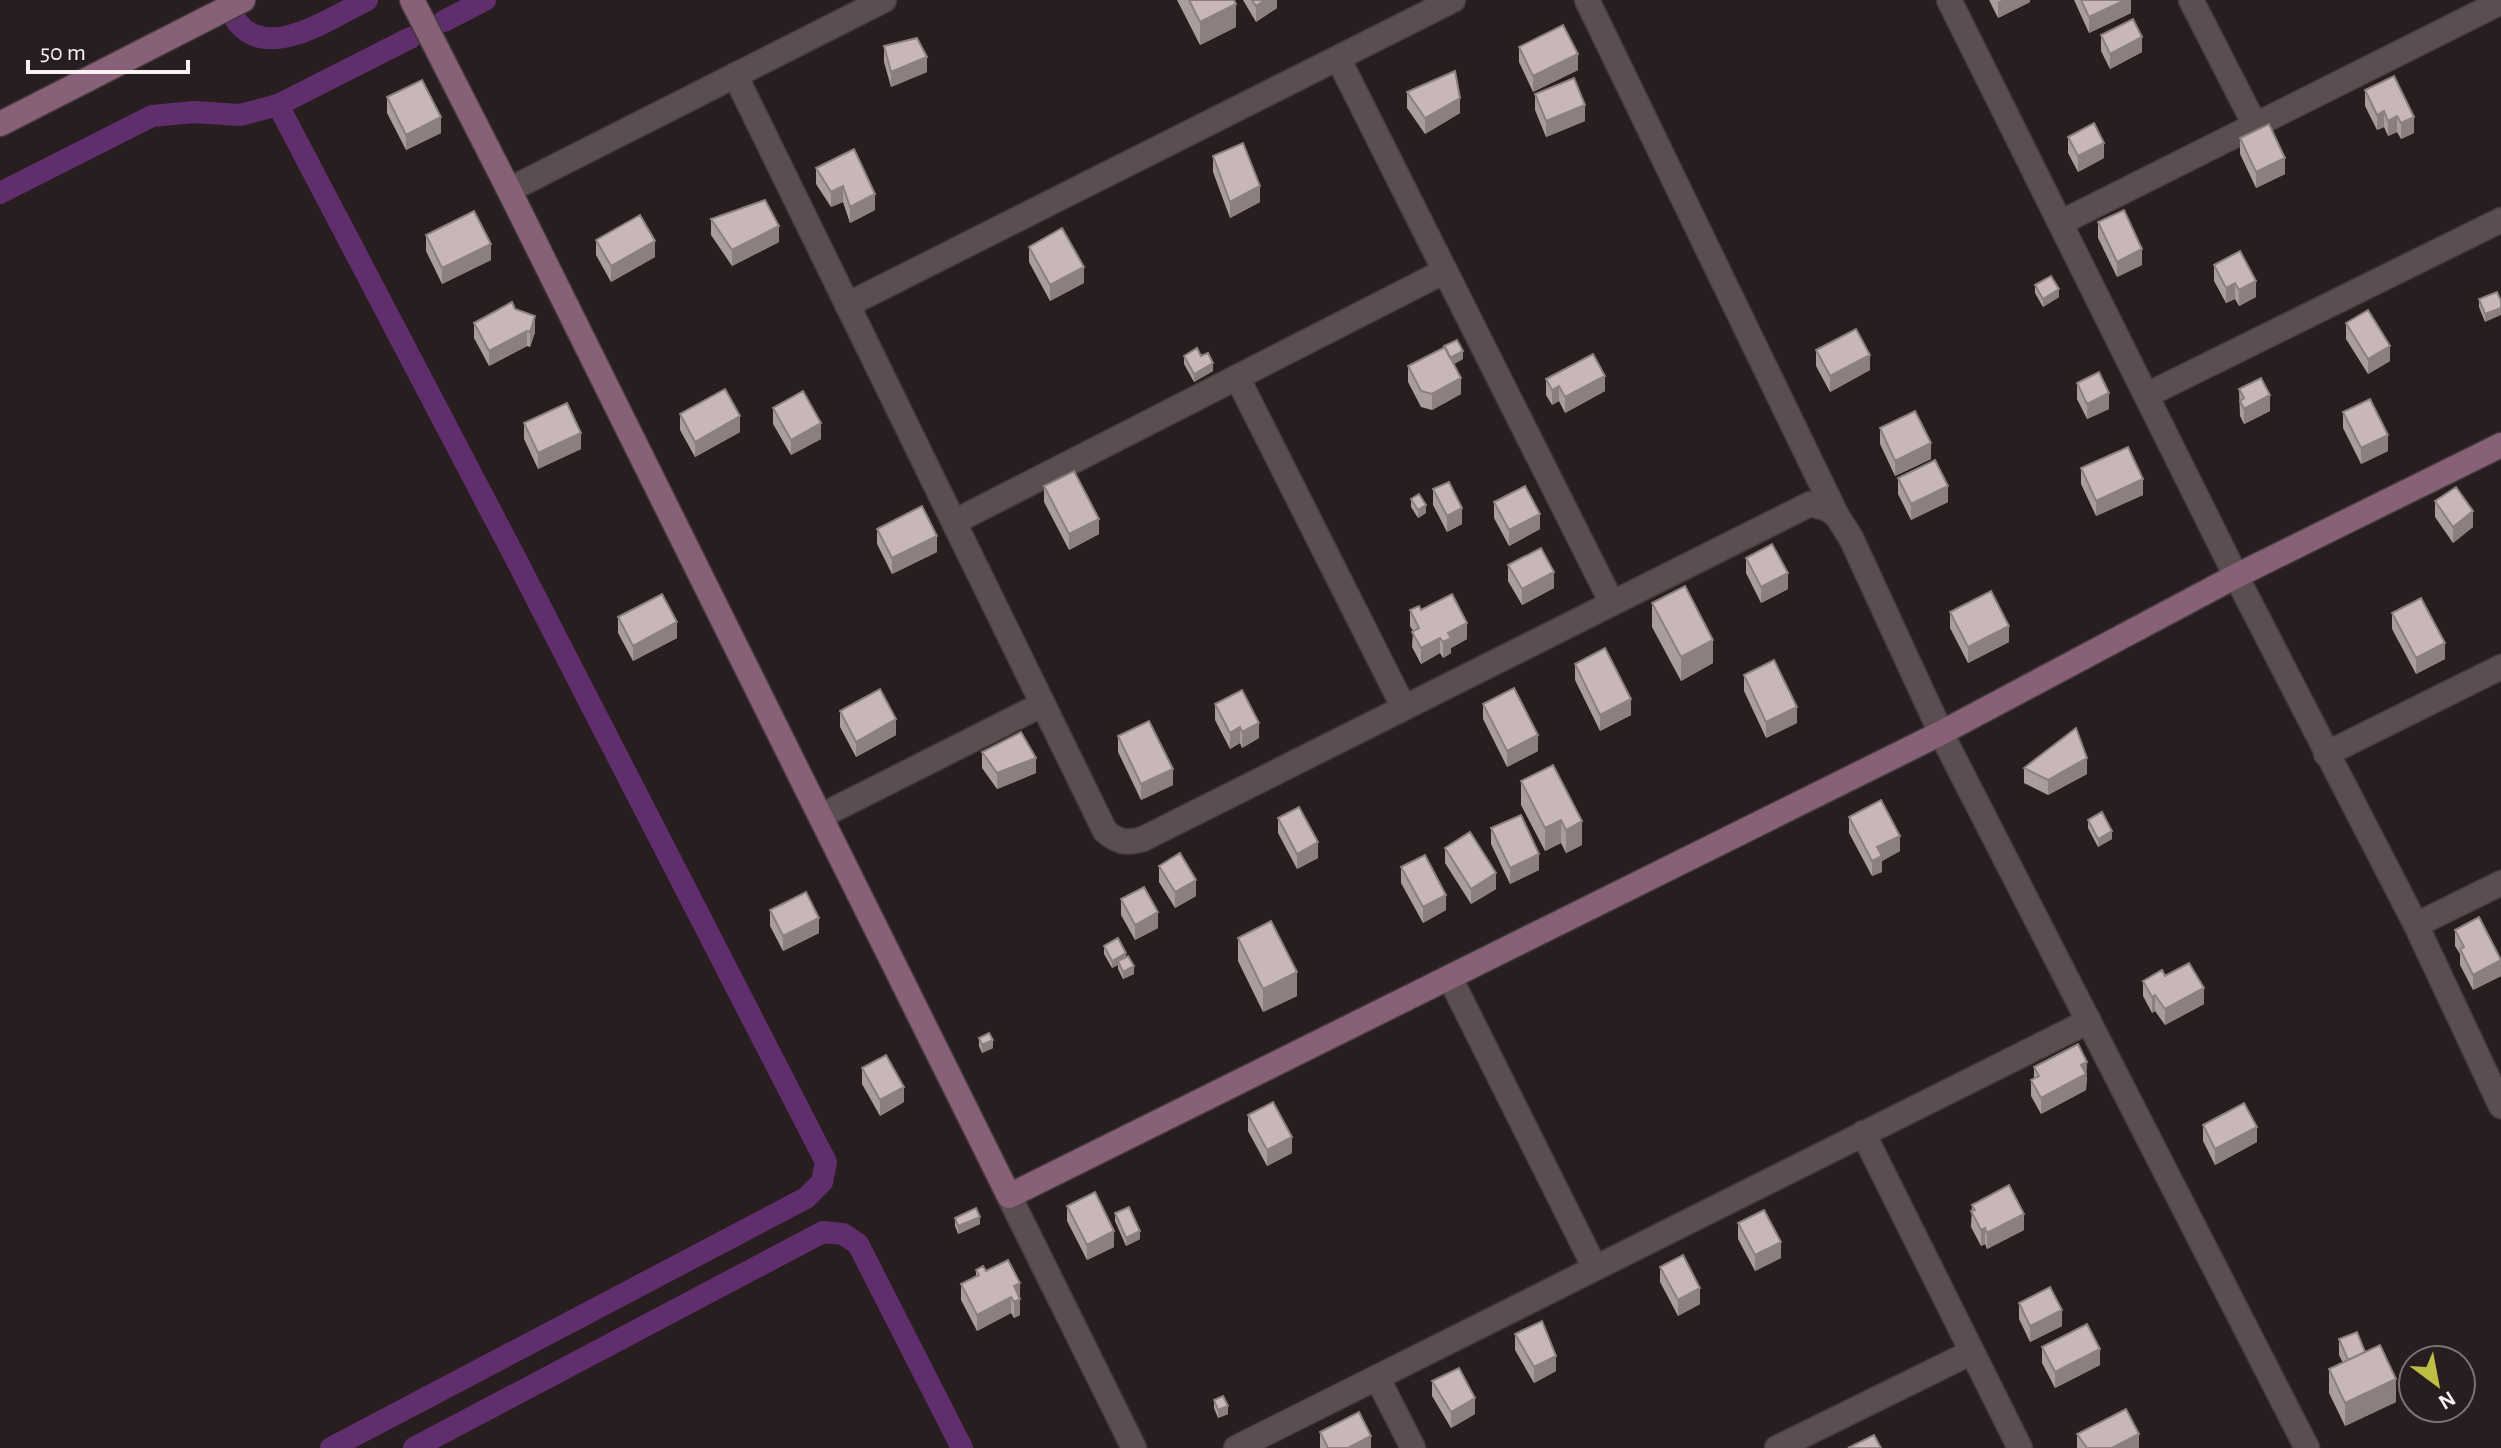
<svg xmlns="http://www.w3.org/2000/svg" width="2501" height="1448" font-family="'Alegreya Sans',sans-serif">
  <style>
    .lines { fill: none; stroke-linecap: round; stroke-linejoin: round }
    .canal { stroke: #602e6c; stroke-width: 22 }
    .street-casing { stroke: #433a3c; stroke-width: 27 }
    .secondary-casing { stroke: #433a3c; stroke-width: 27 }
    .street { stroke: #5b4e51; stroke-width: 24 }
    .secondary { stroke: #886077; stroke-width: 24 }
    .wall { fill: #ab9d9d }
    .shaded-wall { fill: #8b807f }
    .building { fill: #c7b7b6; stroke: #8b807f; stroke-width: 2 }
  </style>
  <rect width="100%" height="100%" fill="#281d1f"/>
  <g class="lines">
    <!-- canal -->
    <path class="canal" d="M226 0C230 7 233 16 238 23 269 62 334 16 367 0
      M444 21 485 0
      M278 105 518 563 826 1162 822 1182 806 1198 331 1448
      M0 193 152 116 194 112 240 115 278 105 410 38
      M414 1448 823 1232 843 1234 858 1244 962 1448"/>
    <!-- street casing -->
    <g class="street-casing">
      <path id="street" d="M1587 0 1837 516 1851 538 1941 733 2307 1448
        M1949 0 2236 576 2416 925 2501 1106
        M2191 0 2256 127
        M1338 58 1612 603
        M735 75 1105 831C1118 842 1126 844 1143 839L1810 504 1828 509 1837 516
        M509 190 884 0
        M2060 223 2501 2
        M847 305 1453 0
        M1237 377 1404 708
        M2147 395 2501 220
        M954 522 1445 271
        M2326 754 2501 667
        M821 816 1043 704
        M2416 925 2501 883
        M1450 978 1595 1268
        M1863 1133 2020 1448
        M1009 1196 1134 1448
        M1377 1377 1413 1448
        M1236 1448 2089 1021
        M1777 1448 1972 1352"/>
    </g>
    <!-- secondary casing -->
    <g class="secondary-casing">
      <path id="secondary" d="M412 0 509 190 1009 1196 1941 733 2236 576 2501 445
        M0 124 243 0"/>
    </g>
    <!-- street -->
    <use href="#street" class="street"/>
    <!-- secondary -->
    <use href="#secondary" class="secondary"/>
  </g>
  <!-- wall -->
  <path class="wall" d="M1177 0H1234L1236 27 1200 45Z
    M1243 0H1277V8L1256 22Z
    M1989 0H2030V2L1998 18Z
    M2074 0H2131V13L2089 33Z
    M2101 35 2142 52 2110 69 2101 51Z
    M884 46 927 72 891 87 884 62Z
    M1519 47 1578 70 1533 92 1519 62Z
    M2394 76 2414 133 2401 139 2397 132 2388 136 2384 127 2377 130 2365 106V90Z
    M1407 92 1460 113 1425 134 1407 108Z
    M1535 94 1585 121 1546 137 1535 110Z
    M387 97 441 133 406 150 387 113Z
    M2068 137 2104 158 2078 172 2068 153Z
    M2240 138 2285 174 2256 188 2240 154Z
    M1213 156 1260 202 1230 218 1213 172Z
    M816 168 875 210 850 223 843 202 831 207 816 184Z
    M711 219 779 242 732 266 711 235Z
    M2098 222 2142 265 2117 277 2098 238Z
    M426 235 491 260 442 284 426 251Z
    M596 240 655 257 611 282 596 255Z
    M1029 247 1084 283 1050 301 1029 262Z
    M2214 265 2256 297 2239 306 2235 299 2226 303 2214 281Z
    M2035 285 2059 297 2043 307 2035 293Z
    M2497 292 2485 322 2479 307V299Z
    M515 309 535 332 530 347 527 346 489 366 474 338V323Z
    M2346 323 2390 361 2368 374 2346 339Z
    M1816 350 1870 370 1830 392 1816 366Z
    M1184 356H1201L1213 371 1194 382 1184 364Z
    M1463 359 1454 364 1461 394 1432 410 1421 407 1408 382V366Z
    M1546 379 1605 391 1565 413 1559 401 1552 405 1546 395Z
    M2077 383 2109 409 2087 419 2077 399Z
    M2239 389 2270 411 2244 424 2240 416Z
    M773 408 821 439 791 455 773 424Z
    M2343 412 2388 451 2361 464 2343 428Z
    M680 414 740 432 695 457 680 430Z
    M524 423 581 449 538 469 524 439Z
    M1880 428 1931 459 1895 476 1880 444Z
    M2081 468 2143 495 2096 516 2081 484Z
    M1898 478 1948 502 1911 520 1898 494Z
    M1044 486 1099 534 1069 550 1044 502Z
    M1433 489 1462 524 1447 532 1433 505Z
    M1411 499 1426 513 1418 518 1411 507Z
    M2435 501 2473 527 2453 543 2435 517Z
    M1494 502 1540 529 1509 546 1494 518Z
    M877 529 937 552 892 574 877 544Z
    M1746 558 1788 589 1761 603 1746 573Z
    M1508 565 1554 588 1522 605 1508 581Z
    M1652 603 1713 663 1681 681 1652 627Z
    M1410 610H1421L1467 639 1451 648V653L1443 658 1440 653 1421 664 1412 647 1413 631 1410 626Z
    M1950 612 2009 642 1968 663 1950 628Z
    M2392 613 2445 659 2416 674 2392 629Z
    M618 617 677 638 633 661 618 633Z
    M1575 664 1631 715 1600 731 1575 680Z
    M1744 675 1797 723 1766 738 1744 691Z
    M1215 704 1259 738 1242 748 1240 743 1230 749 1215 720Z
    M1483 704 1538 751 1507 767 1483 719Z
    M840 711 896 735 856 757 840 727Z
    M1118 736 1173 785 1141 800 1118 752Z
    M982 752 1036 773 997 789 982 768Z
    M1553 765 1582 845 1566 853 1561 843 1545 851 1521 805V781Z
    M2024 768 2087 774 2048 795 2024 783Z
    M1849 817 1900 851 1882 861V872L1872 876 1849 833Z
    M1278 818 1318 858 1297 869 1278 833Z
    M2088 820 2112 839 2098 847 2088 828Z
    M1491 828 1539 870 1510 884 1491 844Z
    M1445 848 1496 889 1471 904 1445 863Z
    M1159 866 1196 896 1175 908 1159 882Z
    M1401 867 1446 910 1423 923 1401 883Z
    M1121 899 1158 928 1135 940 1121 915Z
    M770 910 819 933 783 951 770 926Z
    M2455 930 2501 976 2473 990 2460 965V954L2455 946Z
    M1238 938 1297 996 1263 1012 1238 961Z
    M1104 946 1126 957 1134 974 1123 979 1118 969V965L1112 968 1104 954Z
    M2165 976 2204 1004 2165 1025 2155 1011 2152 1013 2143 996V981Z
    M979 1038 993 1048 982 1053 979 1046Z
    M2034 1067 2087 1077 2086 1090 2041 1114 2031 1096V1080L2034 1078Z
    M862 1068 904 1102 880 1116 862 1084Z
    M1248 1115 1292 1153 1267 1166 1248 1131Z
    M2203 1125 2257 1142 2215 1165 2203 1141Z
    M1972 1205 2024 1230 1987 1249 1985 1244 1981 1246 1971 1227Z
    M1067 1206 1114 1247 1087 1260 1067 1221Z
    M1115 1213 1140 1239 1126 1246 1115 1221Z
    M955 1218 980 1224 958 1234 955 1226Z
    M1738 1223 1781 1258 1755 1271 1738 1239Z
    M1660 1267 1700 1304 1678 1316 1660 1282Z
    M976 1270 986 1271 1020 1283V1315L1014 1318 1011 1313 977 1331 961 1300V1284L976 1276Z
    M2019 1303 2062 1326 2030 1342 2019 1319Z
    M1515 1334 1556 1371 1534 1383 1515 1350Z
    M2339 1339 2365 1352 2396 1402 2345 1426 2329 1393V1369L2343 1363 2339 1355Z
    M2042 1347 2100 1365 2055 1388 2042 1363Z
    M1432 1381 1475 1414 1451 1428 1432 1396Z
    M1214 1400 1228 1414 1218 1418 1214 1408Z
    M1320 1432 1371 1448H1320Z
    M2077 1434 2139 1448H2077Z"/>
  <!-- shaded-wall -->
  <path class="shaded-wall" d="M1265 0H1277V8L1256 22V6Z
    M2002 0H2030V2L1998 18V2Z
    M2125 0H2131V13L2089 33V17Z
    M1236 4V27L1200 45V22Z
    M2142 37V52L2110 69V54Z
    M1578 54V70L1533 92V76Z
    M927 57V72L891 87V72Z
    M1460 98V113L1425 134V118Z
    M1585 105V121L1546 137V121Z
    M2384 111V127L2377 130V115Z
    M2397 116V132L2388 136V121Z
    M441 117V133L406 150V135Z
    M2414 117V133L2401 139V123Z
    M2104 143V158L2078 172V156Z
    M2285 158V174L2256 188V172Z
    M843 186V202L831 207V192Z
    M1260 186V202L1230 218V202Z
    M875 194V210L850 223V207Z
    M779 226V242L732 266V250Z
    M655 241V257L611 282V266Z
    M491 244V260L442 284V268Z
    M2142 249V265L2117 277V262Z
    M1084 267V283L1050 301V285Z
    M2256 281V297L2239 306V290Z
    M2235 283V299L2226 303V288Z
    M2059 289V297L2043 307V299Z
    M2501 308V315L2485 322V314Z
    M535 316V332L530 347V332Z
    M527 331V346L489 366V351Z
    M2390 346V361L2368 374V359Z
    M1463 351V359L1450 366V358Z
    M1870 355V370L1830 392V376Z
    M1213 363V371L1194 382V374Z
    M1605 376V391L1565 413V397Z
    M1461 378V394L1432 410V394Z
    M1559 386V401L1552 405V390Z
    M2109 393V409L2087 419V404Z
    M2270 395V411L2244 424V409Z
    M740 416V432L695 457V442Z
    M821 423V439L791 455V440Z
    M581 433V449L538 469V453Z
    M2388 435V451L2361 464V448Z
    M1931 443V459L1895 476V461Z
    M2143 479V495L2096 516V501Z
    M1948 486V502L1911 520V504Z
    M1426 505V513L1418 518V510Z
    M1462 508V524L1447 532V516Z
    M2473 511V527L2453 543V527Z
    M1540 514V529L1509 546V530Z
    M1099 519V534L1069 550V534Z
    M937 536V552L892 574V558Z
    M1554 572V588L1522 605V589Z
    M1788 573V589L1761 603V587Z
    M677 622V638L633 661V646Z
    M1467 623V639L1451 648V653L1443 658V642L1448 633Z
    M2009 626V642L1968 663V647Z
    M1440 638V653L1421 664V648Z
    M1713 640V663L1681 681V657Z
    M2445 643V659L2416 674V658Z
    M1631 699V715L1600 731V715Z
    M1797 707V723L1766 738V722Z
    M896 719V735L856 757V742Z
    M1259 723V738L1242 748V732Z
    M1240 727V743L1230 749V733Z
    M1538 735V751L1507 767V751Z
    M1036 758V773L997 789V773Z
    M2087 758V774L2048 795V780Z
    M1173 769V785L1141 800V784Z
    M1561 820V843L1545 851V828Z
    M1582 821V845L1566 853V830Z
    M2112 831V839L2098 847V839Z
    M1900 836V851L1882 861V872L1872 876V861L1877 847Z
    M1318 842V858L1297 869V854Z
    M1539 854V870L1510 884V868Z
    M1496 873V889L1471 904V889Z
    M1196 880V896L1175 908V892Z
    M1446 895V910L1423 923V907Z
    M1158 912V928L1135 940V925Z
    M819 918V933L783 951V936Z
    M1126 953V960L1118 961V965L1112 968V961Z
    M2501 960V976L2473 990V975Z
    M1134 966V974L1123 979V972Z
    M1297 972V996L1263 1012V989Z
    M2204 988V1004L2165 1025V1009Z
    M2155 995V1011L2152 1013V997Z
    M993 1040V1048L982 1053V1045Z
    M2087 1062 2086 1090 2041 1114V1098L2081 1065Z
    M904 1087V1102L880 1116V1100Z
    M2257 1127V1142L2215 1165V1149Z
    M1292 1137V1153L1267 1166V1150Z
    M2024 1214V1230L1987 1249V1233Z
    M980 1217V1224L958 1234V1226Z
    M1985 1228V1244L1981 1246V1230Z
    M1114 1231V1247L1087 1260V1245Z
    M1140 1231V1239L1126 1246V1238Z
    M1781 1242V1258L1755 1271V1255Z
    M1020 1283V1299L1014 1286Z
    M1700 1288V1304L1678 1316V1300Z
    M1011 1297V1313L977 1331V1315Z
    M1020 1299V1315L1014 1318V1302Z
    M2062 1310V1326L2030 1342V1326Z
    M2100 1349V1365L2055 1388V1372Z
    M1556 1356V1371L1534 1383V1367Z
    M2396 1379V1402L2345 1426V1403Z
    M1475 1398V1414L1451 1428V1412Z
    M1228 1406V1414L1218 1418V1410Z
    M2139 1434V1448H2112Z
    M1371 1436V1448H1348Z"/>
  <!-- building -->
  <path class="building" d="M1189 0H1234L1236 4 1200 22Z
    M1252 0H1265L1256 6Z
    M2081 0H2125L2089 17Z
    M2133 19 2142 37 2110 54 2101 35Z
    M1563 25 1578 54 1533 76 1519 47Z
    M917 38 927 57 891 72 884 46Z
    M1455 71 1460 98 1425 118 1407 92Z
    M2394 76 2414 117 2401 123 2397 116 2388 121 2384 111 2377 115 2365 90Z
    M1574 78 1585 105 1546 121 1535 94Z
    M422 80 441 117 406 135 387 97Z
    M2094 123 2104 143 2078 156 2068 137Z
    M2269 124 2285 158 2256 172 2240 138Z
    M1243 143 1260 186 1230 202 1213 156Z
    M854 149 875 194 850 207 843 186 831 192 816 168Z
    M765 200 779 226 732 250 711 219Z
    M2124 210 2142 249 2117 262 2098 222Z
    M474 211 491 244 442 268 426 235Z
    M640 215 655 241 611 266 596 240Z
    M1062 228 1084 267 1050 285 1029 247Z
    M2240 251 2256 281 2239 290 2235 283 2226 288 2214 265Z
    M2051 276 2059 289 2043 299 2035 285Z
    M2497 292 2501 301V308L2485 314 2479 299Z
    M512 302 515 309 535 316 530 332 527 331 489 351 474 323Z
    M2368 310 2390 346 2368 359 2346 323Z
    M1856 329 1870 355 1830 376 1816 350Z
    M1457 340 1463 351 1450 358 1444 346Z
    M1445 347 1461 378 1432 394 1421 391 1408 366Z
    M1197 348 1201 356 1208 353 1213 363 1194 374 1184 356Z
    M1593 354 1605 376 1565 397 1559 386 1552 390 1546 379Z
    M2099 372 2109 393 2087 404 2077 383Z
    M2261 378 2270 395 2244 409 2240 401 2244 398 2239 389Z
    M725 389 740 416 695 442 680 414Z
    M803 391 821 423 791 440 773 408Z
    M2370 399 2388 435 2361 448 2343 412Z
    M567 403 581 433 538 453 524 423Z
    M1915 411 1931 443 1895 461 1880 428Z
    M2128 447 2143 479 2096 501 2081 468Z
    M1935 460 1948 486 1911 504 1898 478Z
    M1074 471 1099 519 1069 534 1044 486Z
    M1449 482 1462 508 1447 516 1433 489Z
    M1525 486 1540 514 1509 530 1494 502Z
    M2456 487 2473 511 2453 527 2435 501Z
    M1419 494 1426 505 1418 510 1411 499Z
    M922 506 937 536 892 558 877 529Z
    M1772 544 1788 573 1761 587 1746 558Z
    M1541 548 1554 572 1522 589 1508 565Z
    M1685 586 1713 640 1681 657 1652 603Z
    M1991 591 2009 626 1968 647 1950 612Z
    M662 594 677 622 633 646 618 617Z
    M1452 594 1467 623 1448 633 1451 638 1443 642 1440 638 1421 648 1412 632 1419 628 1410 610 1419 606 1421 610Z
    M2421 598 2445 643 2416 658 2392 613Z
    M1605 648 1631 699 1600 715 1575 664Z
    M1774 660 1797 707 1766 722 1744 675Z
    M1514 688 1538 735 1507 751 1483 704Z
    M880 689 896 719 856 742 840 711Z
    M1242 690 1259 723 1242 732 1240 727 1230 733 1215 704Z
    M1149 721 1173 769 1141 784 1118 736Z
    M2076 728 2087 758 2048 780 2024 768Z
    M1021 732 1036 758 997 773 982 752Z
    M1553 765 1582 821 1566 830 1561 820 1545 828 1521 781Z
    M1881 800 1900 836 1877 847 1882 856 1872 861 1849 817Z
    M1299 807 1318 842 1297 854 1278 818Z
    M2102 812 2112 831 2098 839 2088 820Z
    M1521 815 1539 854 1510 868 1491 828Z
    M1470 832 1496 873 1471 889 1445 848Z
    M1180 853 1196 880 1175 892 1159 866Z
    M1425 855 1446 895 1423 907 1401 867Z
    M1144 887 1158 912 1135 925 1121 899Z
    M806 892 819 918 783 936 770 910Z
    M2479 917 2501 960 2473 975 2460 949 2464 947 2455 930Z
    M1271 921 1297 972 1263 989 1238 938Z
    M1118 938 1126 953 1112 961 1104 946Z
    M1128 956 1134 966 1123 972 1118 961Z
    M2189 963 2204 988 2165 1009 2155 995 2152 997 2143 981 2162 970 2165 976Z
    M989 1033 993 1040 982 1045 979 1038Z
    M2078 1044 2087 1062 2081 1065 2086 1074 2041 1098 2031 1080 2039 1076 2034 1067Z
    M886 1055 904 1087 880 1100 862 1068Z
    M1273 1102 1292 1137 1267 1150 1248 1115Z
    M2244 1103 2257 1127 2215 1149 2203 1125Z
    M2009 1185 2024 1214 1987 1233 1985 1228 1981 1230 1971 1211 1975 1210 1972 1205Z
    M1095 1192 1114 1231 1087 1245 1067 1206Z
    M1129 1207 1140 1231 1126 1238 1115 1213Z
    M976 1208 980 1217 958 1226 955 1218Z
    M1764 1210 1781 1242 1755 1255 1738 1223Z
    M1683 1255 1700 1288 1678 1300 1660 1267Z
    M1008 1260 1020 1283 1014 1286 1020 1299 1014 1302 1011 1297 977 1315 961 1284 979 1275 976 1270 983 1266 986 1271Z
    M2050 1287 2062 1310 2030 1326 2019 1303Z
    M1542 1321 1556 1356 1534 1367 1515 1334Z
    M2087 1324 2100 1349 2055 1372 2042 1347Z
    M2357 1332 2365 1352 2348 1360 2339 1339Z
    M2380 1345 2396 1379 2345 1403 2329 1369Z
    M1459 1368 1475 1398 1451 1412 1432 1381Z
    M1223 1396 1228 1406 1218 1410 1214 1400Z
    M2126 1409 2139 1434 2112 1448H2087L2077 1434Z
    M1359 1412 1371 1436 1348 1448H1328L1320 1432Z
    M1874 1435 1881 1448H1848Z"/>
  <!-- north arrow -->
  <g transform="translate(2437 1384) rotate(148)"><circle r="38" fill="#281d1f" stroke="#7c7274" stroke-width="2"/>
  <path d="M0-6L14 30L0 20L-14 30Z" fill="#bcbf44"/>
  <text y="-12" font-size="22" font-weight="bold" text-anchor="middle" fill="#f9f1f3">N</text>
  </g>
  <!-- scale -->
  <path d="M28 60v12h160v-12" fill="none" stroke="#f9f1f3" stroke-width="4"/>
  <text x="40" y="60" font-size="24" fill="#f9f1f3" stroke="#281d1f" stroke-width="6" paint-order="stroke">50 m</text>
</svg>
